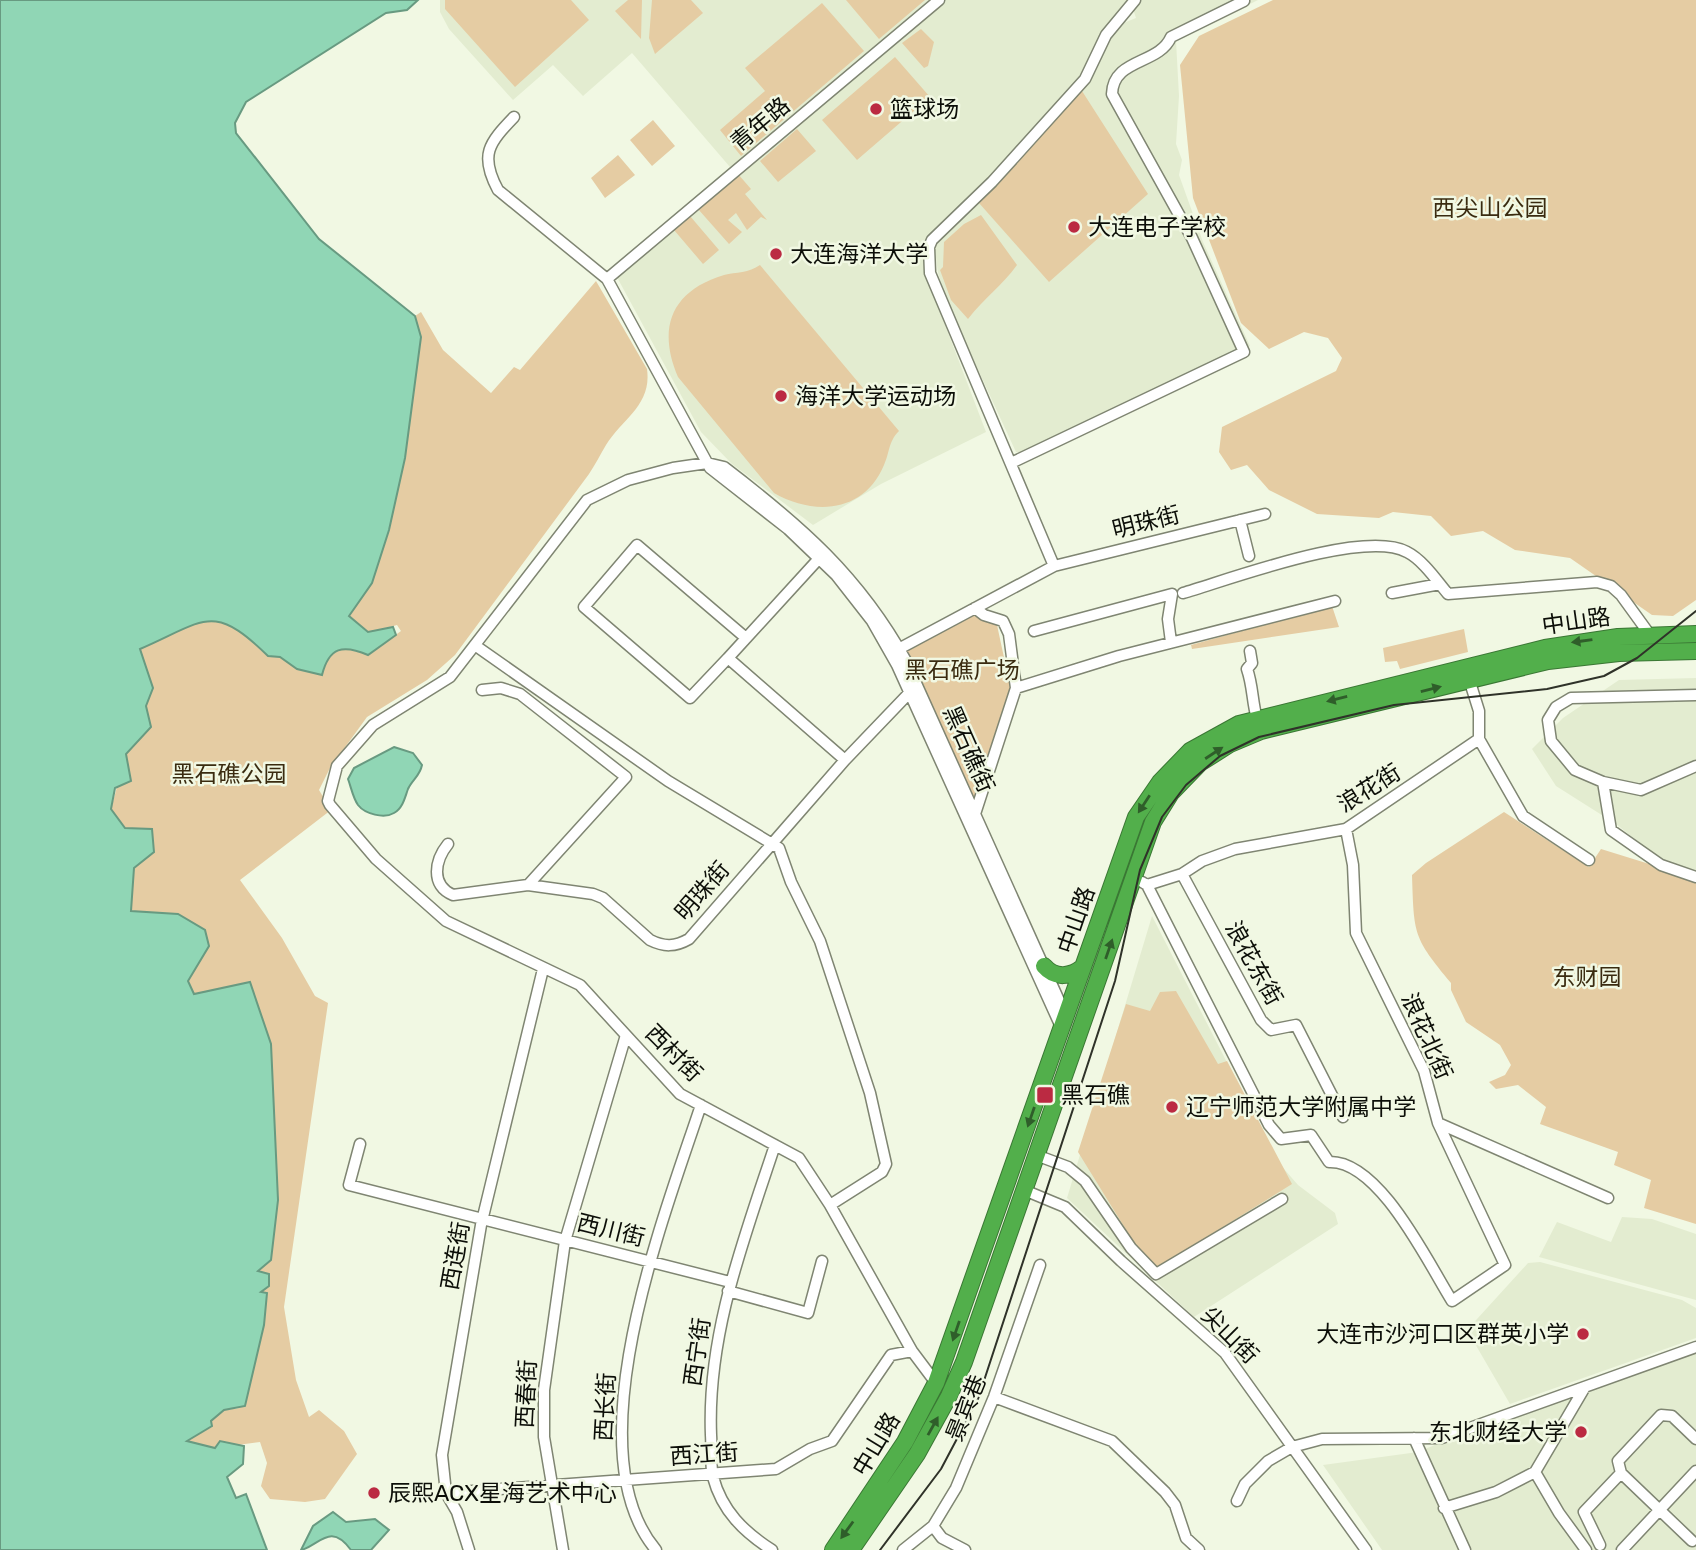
<svg xmlns="http://www.w3.org/2000/svg" width="1696" height="1550" font-family="Rubik,'Noto Sans SC',sans-serif">
  <style>
    .built { fill: #e3ecd0 }
    .green { fill: #e5cca3 }
    .water { fill: #90d6b5; stroke: #689a81; stroke-width: 2 }
    .lines { fill: none; stroke-linecap: round; stroke-linejoin: round }
    .minor-casing { stroke: #7f8572; stroke-width: 13 }
    .highway-casing { stroke: #3a7734; stroke-width: 18 }
    .minor { stroke: #fff; stroke-width: 10 }
    .highway { stroke: #52af4b; stroke-width: 16 }
    .tram { stroke: #2f3229; stroke-width: 2 }
    .oneway { fill: #2f5e2a }
    .poi-dot { fill: #bb2a42; stroke: #f1f8e3; stroke-width: 2.5 }
    .labels { text-anchor: middle; stroke-width: 5; stroke-linejoin: round; paint-order: stroke }
    .poi-label { font-size: 23px; fill: #0c0e08; stroke: #f1f8e3; text-anchor: start }
    .street-label { font-size: 23px; fill: #0c0e08; stroke: #f1f8e3 }
    .park-label { font-size: 23px; fill: #3a2b10; stroke: #f1f8e3 }
  </style>
  <rect width="100%" height="100%" fill="#f1f8e3"/>
  <!-- built -->
  <path class="built" d="M440 0H1130L1083 74 987 181 924 241 926 275 986 432 881 484 813 525 732 464 701 432 612 268 730 167 632 53 583 96 553 65 513 100 449 29 440 12Z
    M1140 0H1258L1176 41 1179 96 1176 144 1182 160 1179 175 1203 242 1250 346 1214 360 1024 452H1016L950 309 938 273 934 242 979 203 1082 91 1096 71 1108 37 1116 26 1136 18 1133 9Z
    M1696 678V871L1667 865 1616 824 1556 786 1532 749 1563 718 1619 680Z
    M1152 916 1278 1162 1298 1185 1335 1213 1338 1224 1194 1317 1067 1198Z
    M1622 1217 1652 1219 1696 1234V1300L1539 1257 1557 1222 1611 1242Z
    M1540 1262 1682 1300 1696 1308V1338L1510 1404 1467 1330 1528 1263Z
    M1696 1346V1550H1382L1323 1465 1418 1452 1513 1412Z"/>
  <!-- green -->
  <path class="green" d="M445 0H571L589 20 515 87 445 9Z
    M628 0H642L641 39 615 11Z
    M652 0H691L703 13 655 54 649 38Z
    M846 0H925L879 39Z
    M1273 0H1696V600L1673 616 1652 615 1570 558 1515 550 1483 531 1451 536 1431 516 1393 512 1379 518 1317 514 1269 490 1247 465 1231 470 1219 452 1222 427 1336 371 1342 358 1328 338 1304 332 1269 349 1241 323 1193 198 1180 65 1199 36Z
    M822 3 864 51 741 156 720 130 765 91 745 68Z
    M921 29 934 42 928 66 924 68 902 43Z
    M895 57 930 97 857 160 822 120Z
    M1082 91 1148 194 1049 282 979 203Z
    M653 120 675 146 652 166 630 140Z
    M797 129 816 151 778 182 760 161Z
    M618 155 635 175 605 198 591 178Z
    M738 174 751 189 745 194 767 220 761 217 747 230 736 213 728 220 742 232 729 244 698 209Z
    M981 215 1017 265C1002 286 984 298 968 319L951 300 940 270 943 267 944 242 964 224Z
    M690 216 719 250 703 264 674 230Z
    M760 265 899 431C888 442 890 452 884 465 864 513 814 516 774 493L678 377C657 328 671 291 724 275 736 272 749 273 760 265Z
    M596 281 647 369C652 405 623 418 606 445 600 455 595 465 589 474L455 655 427 680 367 717 330 768 319 790 331 810 240 880 282 938 315 996 328 1003 284 1307 296 1380 309 1417 319 1410 344 1431 357 1454 325 1499 305 1502 270 1499 261 1486 267 1463 260 1442 215 1448 186 1441 212 1427 211 1421 224 1410 240 1408 264 1325 267 1293H261L195 995 188 981 209 946 178 914 131 911 134 868 154 852 152 829 125 828 111 809 126 754 151 727 145 706 153 688 140 649C205 621 212 601 268 656L280 657 297 669 322 675C330 648 342 644 368 655L401 631 397 625 368 633 349 616 372 583 421 337 415 316 421 312 443 350 491 393 514 367 520 370Z
    M1332 606 1339 627 1192 649 1191 645Z
    M972 615 997 625 1011 690 975 807 905 651Z
    M1464 629 1468 652 1400 669 1397 661 1385 662 1383 648Z
    M1504 812 1589 867 1601 849 1688 876 1696 882V1224L1644 1208 1651 1180 1614 1165 1618 1152 1540 1124 1546 1107 1518 1085 1496 1089 1489 1082 1505 1075 1511 1065 1500 1045 1466 1022 1451 990V983C1413 937 1414 935 1412 875L1426 863Z
    M1176 991 1218 1064 1227 1061 1292 1184 1157 1268 1136 1246 1078 1152 1126 1004 1150 1011 1160 992Z"/>
  <!-- water -->
  <path class="water" d="M0 0H418L407 10 386 13 246 102 235 123 236 133 319 239 415 316 421 337 405 458 389 530 372 583 349 616 368 632 393 627 396 635 368 655C343 644 329 647 322 675L297 669 280 657 268 656C212 601 205 621 140 649L153 688 146 706 151 727 126 754 131 781 115 788 111 809 125 828 152 829 154 852 134 868 131 911 178 914 205 930 209 946 188 981 194 994 250 982 271 1044 278 1200 271 1260 258 1271 269 1274V1286L261 1292 267 1293 264 1325 245 1406 224 1410 211 1421 212 1426 187 1441 215 1448 220 1441 244 1446 243 1464 227 1477 236 1498 246 1494 267 1550H0Z
    M394 747 413 753 422 765C420 776 412 780 408 789 405 797 403 808 394 813 384 819 365 814 358 805 353 798 351 787 348 779L354 768Z
    M333 1512 346 1522 375 1519 389 1530 371 1550H351C330 1521 319 1546 301 1550L313 1526Z"/>
  <g class="lines">
    <!-- minor casing -->
    <g class="minor-casing">
      <path id="minor" d="M514 117C489 143 479 155 498 190L607 279 710 468 788 529 836 575 872 621 897 665 1062 1029
        M607 279 939 0
        M1011 463 1244 352 1192 238 1112 94C1113 58 1159 65 1171 37L1244 1
        M1240 520 1249 556
        M824 553 728 658 845 760
        M1054 566 930 273 929 247 932 240 992 182 1085 79 1106 35 1135 0
        M1183 593C1231 579 1364 529 1407 552 1423 560 1437 581 1448 594L1597 582 1611 586 1621 595 1650 635
        M1392 593 1440 584
        M975 608 984 615 1003 621 1009 634 1016 688 1119 656 1335 601
        M1034 631 1172 594 1168 619 1171 642
        M476 646 668 781 779 848 791 882 820 941 870 1093 886 1164 882 1172 830 1205
        M1250 651 1252 663 1247 669C1253 686 1252 702 1257 719
        M893 652 1054 566 1265 514
        M728 658 690 698 584 607 637 545 746 638
        M1469 679 1479 711V739L1523 816 1589 860
        M482 690 501 688 520 694 626 777 528 885
        M1696 695 1571 698 1556 707 1548 720 1551 741 1575 770 1603 782 1641 790 1696 766
        M1603 782 1611 830 1661 865 1696 877
        M975 814 1016 688
        M1346 829 1353 865 1356 933 1424 1071 1438 1123 1608 1198
        M448 844C435 860 430 885 453 895L528 885 593 894 603 898 650 940C664 947 675 947 689 939L845 760 914 688
        M1182 874 1261 1020 1271 1030 1296 1025 1343 1117
        M1142 882 1147 885 1182 874 1202 861 1235 849 1346 829 1479 739
        M1147 885 1269 1125 1281 1139 1311 1135 1329 1162C1379 1160 1427 1261 1452 1301L1505 1265 1438 1123
        M360 1144 349 1185 730 1282
        M1036 1155 1068 1167 1085 1181 1131 1248 1156 1274 1282 1199
        M1024 1190 1065 1207 1121 1261 1225 1353 1366 1550
        M728 1291 808 1313 822 1261
        M936 1383 912 1351 830 1205 799 1158 680 1094 580 985 446 921 376 859 330 805 328 801 337 766 373 725 450 677 587 500 628 480 673 468 707 463 724 467C800 525 859 576 906 661L1066 1016
        M994 1397 1112 1441 1165 1492 1175 1505 1186 1538 1199 1550
        M1414 1438 1465 1550
        M1535 1472 1559 1513 1586 1550
        M446 1493 776 1469 810 1449 832 1441 891 1355 912 1351
        M1237 1501 1245 1484 1268 1461 1292 1447 1322 1439 1442 1438 1696 1347
        M1444 1508 1496 1492 1535 1472 1585 1387
        M933 1526 942 1538 965 1550
        M1692 1541 1621 1473 1618 1461 1661 1415 1672 1416 1696 1439
        M1600 1545 1584 1512 1621 1473
        M469 1550 457 1512 446 1493 442 1455 481 1225 543 969
        M563 1550 544 1437V1390L565 1241 626 1035
        M656 1550C572 1450 665 1214 701 1105
        M772 1550C744 1532 722 1511 713 1477 710 1464 712 1448 711 1435 707 1334 744 1239 775 1145
        M903 1550 933 1526 956 1488 994 1397 1040 1265
        M1622 1550 1696 1471"/>
    </g>
    <!-- highway casing -->
    <g class="highway-casing">
      <path id="highway" d="M1044 966C1055 979 1071 977 1083 967
        M833 1550 905 1442 936 1383 1136 817 1160 782 1190 751 1239 724 1545 648 1618 637 1696 634
        M851 1550 917 1454 949 1396 964 1362 1153 822 1171 793 1200 763 1230 744 1261 731 1548 661 1619 653 1696 651"/>
    </g>
    <!-- minor -->
    <use href="#minor" class="minor"/>
    <!-- highway -->
    <use href="#highway" class="highway"/>
    <!-- tram -->
    <path class="tram" d="M880 1550 941 1469 978 1399 1115 981 1140 870 1162 817 1186 785 1220 756 1259 737 1394 705 1547 689 1604 676 1637 658 1696 611"/>
  </g>
  <!-- one-way arrows -->
  <defs><path id="oneway-solid" d="M-6-.8H1V-3.2L6.5 0L1 3.2V.8H-6Z" transform="scale(1.75)"/></defs>
  <g class="oneway">
    <use href="#oneway-solid" transform="translate(1582 641) rotate(172)"/>
    <use href="#oneway-solid" transform="translate(1431 689) rotate(-14)"/>
    <use href="#oneway-solid" transform="translate(1337 699) rotate(166)"/>
    <use href="#oneway-solid" transform="translate(1214 753) rotate(-33)"/>
    <use href="#oneway-solid" transform="translate(1144 804) rotate(123)"/>
    <use href="#oneway-solid" transform="translate(1109 949) rotate(-71)"/>
    <use href="#oneway-solid" transform="translate(1031 1117) rotate(109)"/>
    <use href="#oneway-solid" transform="translate(956 1331) rotate(109)"/>
    <use href="#oneway-solid" transform="translate(933 1426) rotate(-61)"/>
    <use href="#oneway-solid" transform="translate(847 1530) rotate(126)"/>
  </g>
  <!-- markers -->
  <g class="poi-dot">
    <circle cx="876" cy="109" r="7"/>
    <circle cx="1074" cy="227" r="7"/>
    <circle cx="776" cy="254" r="7"/>
    <circle cx="781" cy="396" r="7"/>
    <rect x="1036" y="1086" width="18" height="18" rx="3.5"/>
    <circle cx="1172" cy="1107" r="7"/>
    <circle cx="1583" cy="1334" r="7"/>
    <circle cx="1581" cy="1432" r="7"/>
    <circle cx="374" cy="1493" r="7"/>
  </g>
  <g class="labels">
    <!-- poi labels -->
    <g class="poi-label">
      <text x="890" y="117">篮球场</text>
      <text x="1088" y="235">大连电子学校</text>
      <text x="790" y="262">大连海洋大学</text>
      <text x="795" y="404">海洋大学运动场</text>
      <text x="1061" y="1103">黑石礁</text>
      <text x="1186" y="1115">辽宁师范大学附属中学</text>
      <text x="1569" y="1342" text-anchor="end">大连市沙河口区群英小学</text>
      <text x="1567" y="1440" text-anchor="end">东北财经大学</text>
      <text x="388" y="1501">辰熙ACX星海艺术中心</text>
    </g>
    <!-- street labels -->
    <g class="street-label">
      <text transform="translate(760 124) rotate(-40)" y="8">青年路</text>
      <text transform="translate(1146 522) rotate(-14)" y="8">明珠街</text>
      <text transform="translate(1576 621) rotate(-8)" y="8">中山路</text>
      <text transform="translate(969 749) rotate(66)" y="8">黑石礁街</text>
      <text transform="translate(1369 788) rotate(-32)" y="8">浪花街</text>
      <text transform="translate(702 891) rotate(-49)" y="8">明珠街</text>
      <text transform="translate(1076 920) rotate(-71)" y="8">中山路</text>
      <text transform="translate(1254 963) rotate(61)" y="8">浪花东街</text>
      <text transform="translate(1427 1036) rotate(66)" y="8">浪花北街</text>
      <text transform="translate(674 1053) rotate(45)" y="8">西村街</text>
      <text transform="translate(611 1230) rotate(14)" y="8">西川街</text>
      <text transform="translate(455 1256) rotate(-80)" y="8">西连街</text>
      <text transform="translate(1230 1335) rotate(45)" y="8">尖山街</text>
      <text transform="translate(697 1352) rotate(-82)" y="8">西宁街</text>
      <text transform="translate(526 1394) rotate(-87)" y="8">西春街</text>
      <text transform="translate(605 1407) rotate(-87)" y="8">西长街</text>
      <text transform="translate(966 1408) rotate(-68)" y="8">景宾巷</text>
      <text transform="translate(876 1444) rotate(-59)" y="8">中山路</text>
      <text transform="translate(704 1454) rotate(-4)" y="8">西江街</text>
    </g>
    <!-- park labels -->
    <g class="park-label">
      <text x="1490" y="216">西尖山公园</text>
      <text x="962" y="678">黑石礁广场</text>
      <text x="229" y="782">黑石礁公园</text>
      <text x="1587" y="985">东财园</text>
    </g>
  </g>
</svg>
